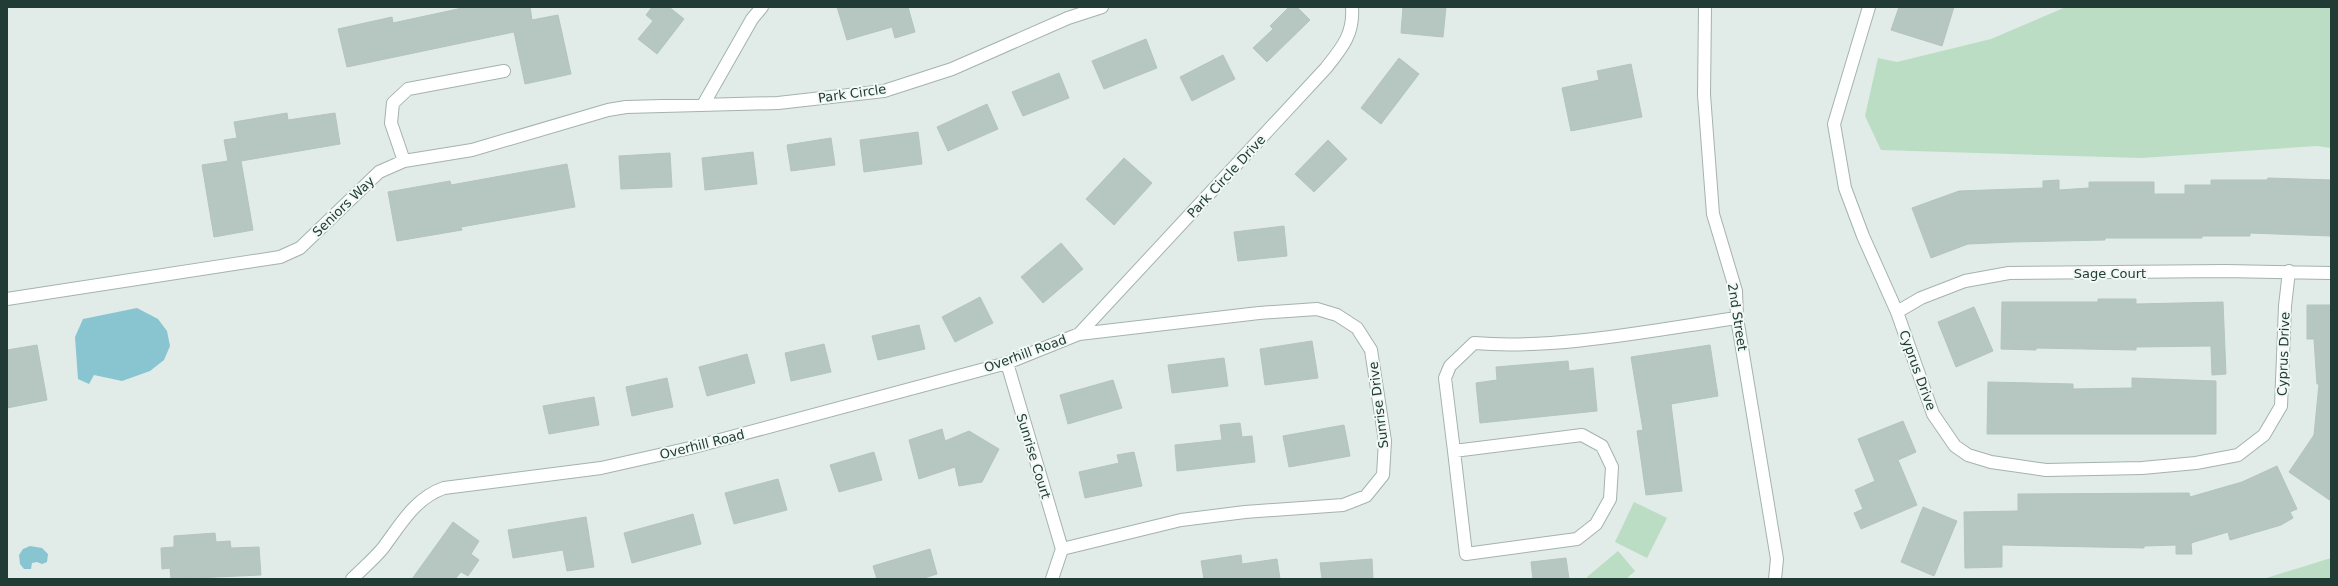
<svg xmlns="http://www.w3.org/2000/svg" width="2338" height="586" font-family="'DejaVu Sans',sans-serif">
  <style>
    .green { fill: #baddc3 }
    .water { fill: #89c5d0 }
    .building { fill: #b6c6c0; stroke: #b3c5be }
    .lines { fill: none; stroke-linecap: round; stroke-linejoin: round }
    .minor-casing { stroke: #a4b3ae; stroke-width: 14 }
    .minor { stroke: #fff; stroke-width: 12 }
    .labels { text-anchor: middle; stroke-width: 4; stroke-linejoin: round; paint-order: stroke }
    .street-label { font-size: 13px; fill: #213c35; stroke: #f1f8f5 }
  </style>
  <rect width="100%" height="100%" fill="#e1ebe7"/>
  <!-- green -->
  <path class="green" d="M2066 7H2331V148L2317 146 2141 158 1881 150 1865 116 1878 58 1897 62 1991 39Z
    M1634 502 1667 518 1647 558 1615 542Z
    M1618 551 1635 571 1626 579H1588L1587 577Z
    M2331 558V579H2263Z"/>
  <!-- water -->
  <path class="water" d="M137 308 158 319 167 331 170 346 164 360 150 371 122 381 94 375 89 384 78 379 75 337 83 319Z
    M30 546 42 548 48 554 47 562 42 564 37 562 32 563 31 569H24L20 564 19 555 23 549Z"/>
  <!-- building -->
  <path class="building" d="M467 7H530L532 20 558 15 571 74 525 84 514 32 347 67 338 29 392 17 393 23Z
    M652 7H669L684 19 657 54 638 39 653 21 646 15Z
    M837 7H908L915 32 895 38 892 27 847 40Z
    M1289 7H1297L1310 20 1267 62 1253 48 1273 29 1270 26Z
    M1403 7H1446L1443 37 1401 33Z
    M1899 7H1954L1942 46 1891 30Z
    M1146 39 1157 68 1104 89 1092 61Z
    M1223 55 1235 79 1192 101 1180 77Z
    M1399 58 1419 74 1381 124 1361 108Z
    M1631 64 1642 117 1571 131 1562 88 1599 80 1597 71Z
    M1059 73 1069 98 1023 116 1012 92Z
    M987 104 998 129 948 151 937 127Z
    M287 113 288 120 335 113 340 144 241 161 253 230 214 237 202 165 228 161 224 140 237 138 234 122Z
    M918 132 922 164 864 172 860 140Z
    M831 138 835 165 791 171 787 145Z
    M1328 140 1347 159 1314 192 1295 174Z
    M753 152 757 184 705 190 702 158Z
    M670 153 672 187 621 189 619 156Z
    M1124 158 1152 183 1114 225 1086 199Z
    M567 164 575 207 461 227 462 230 397 241 388 192 450 181 451 185Z
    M2268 178 2331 180V236L2250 233V236H2202V238H2105V240L2012 242 1968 244 1931 258 1912 208 1959 191 2043 188V181L2059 180V190L2089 188V182H2154V194H2185V185H2211V180H2267Z
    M1284 226 1287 256 1238 261 1234 232Z
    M1061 243 1083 269 1043 303 1021 277Z
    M980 297 993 323 955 342 942 317Z
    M2098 299H2136V304L2223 302 2226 374 2212 375 2211 346 2136 347V350L2036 348V350L2001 349 2002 302H2098Z
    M2307 305H2331V501L2289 472 2314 435 2319 384H2317L2314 339H2307Z
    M1974 307 1993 351 1956 367 1938 322Z
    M919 325 925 349 878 360 872 336Z
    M1312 341 1318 378 1265 385 1260 349Z
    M824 344 831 372 791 381 785 353Z
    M37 345 47 400 7 408V350Z
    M1710 345 1718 396 1671 404 1682 491 1646 495 1637 431 1643 430 1631 357Z
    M747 354 755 383 707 396 699 367Z
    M1224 358 1228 386 1172 393 1168 365Z
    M1568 361 1569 371 1593 368 1597 411 1480 423 1476 383 1497 380 1496 367Z
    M667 378 673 407 632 416 626 387Z
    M2132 378 2216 381V434H1987L1988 382 2073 384V389L2132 388Z
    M1113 380 1122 408 1068 424 1060 395Z
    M594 397 599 425 549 434 543 406Z
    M1903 421 1916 452 1898 460 1917 505 1861 529 1854 513 1863 509 1855 490 1875 481 1858 439Z
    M1240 423 1242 437 1252 436 1255 462 1177 471 1175 445 1222 440 1220 425Z
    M1344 425 1350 456 1289 467 1283 436Z
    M942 429 945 441 969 431 999 449 982 482 959 486 955 467 919 479 909 440Z
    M874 452 882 480 839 492 830 465Z
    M1134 452 1142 486 1085 498 1079 472 1119 463 1117 455Z
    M2277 466 2297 509 2290 512 2293 518 2281 525 2230 540 2228 532 2191 543 2192 554H2176V545L2144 546V548L2002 545V567L1965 568 1964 512 2018 511V494L2189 493 2190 497 2242 482Z
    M778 479 787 510 734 524 725 493Z
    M1923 507 1957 521 1934 576 1901 562Z
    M693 514 701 544 632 563 624 533Z
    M586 517 594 567 567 571 563 550 513 558 508 530Z
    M453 522 479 541 471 554 479 560 468 576 461 572 455 579H412Z
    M215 533 216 542 230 541 231 548 259 547 261 575 171 579 170 568 162 569 161 548 174 547V536Z
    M930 549 937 574 921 579H877L873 566Z
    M1241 555 1242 564 1277 559 1280 579H1204L1201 561Z
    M1566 558 1569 579H1533L1531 562Z
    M1372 559 1373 579H1322L1320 563Z"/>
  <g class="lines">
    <!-- minor casing -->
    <g class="minor-casing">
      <path id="minor" d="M1705 7 1704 95 1713 214 1736 291 1737 318 1777 559 1775 579
        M1869 7 1834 124 1845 188 1863 236 1897 312 1933 414 1955 446 1968 455 1991 462 2046 470 2142 468 2196 463 2238 455 2264 435 2281 406 2285 306 2289 271
        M703 105 752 19 762 7
        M404 161 391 123 393 103 408 89 504 71
        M7 299 280 257 300 248 379 172 404 161 472 150 608 110 626 107 778 103 884 91 952 69 1068 18 1102 7
        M1897 312 1921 298 1965 281 2009 273 2225 271 2331 273
        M1079 334 1326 68C1342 48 1354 34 1352 7
        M1007 363 1062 549
        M1454 451 1466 554 1577 539 1596 524 1610 499 1612 467 1602 446 1582 435 1454 451 1445 378 1450 366 1474 343C1557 350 1654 330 1737 318
        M352 579C362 569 374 559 383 548 401 524 415 498 444 488L601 468 690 448 1007 363 1079 334 1259 313 1317 309 1337 315 1357 328 1371 350 1385 441 1383 475 1366 496 1343 505 1245 512 1181 520 1062 549
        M1052 579 1062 549"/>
    </g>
    <!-- minor -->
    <use href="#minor" class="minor"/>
  </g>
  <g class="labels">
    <!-- street labels -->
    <g class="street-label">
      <text transform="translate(852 93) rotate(-8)" y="5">Park Circle</text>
      <text transform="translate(1226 176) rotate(-47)" y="5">Park Circle Drive</text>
      <text transform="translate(343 206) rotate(-44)" y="5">Seniors Way</text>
      <text x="2110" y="278">Sage Court</text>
      <text transform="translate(1738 317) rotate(81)" y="5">2nd Street</text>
      <text transform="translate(1025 353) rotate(-20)" y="5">Overhill Road</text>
      <text transform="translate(2283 354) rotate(-88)" y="5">Cyprus Drive</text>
      <text transform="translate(1918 370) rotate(70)" y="5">Cyprus Drive</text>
      <text transform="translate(1378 405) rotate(-97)" y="5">Sunrise Drive</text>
      <text transform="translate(702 444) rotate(-14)" y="5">Overhill Road</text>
      <text transform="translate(1034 456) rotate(73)" y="5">Sunrise Court</text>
    </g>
  </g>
  <!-- border -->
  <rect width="2338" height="586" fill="none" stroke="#213c35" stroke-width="16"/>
</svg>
